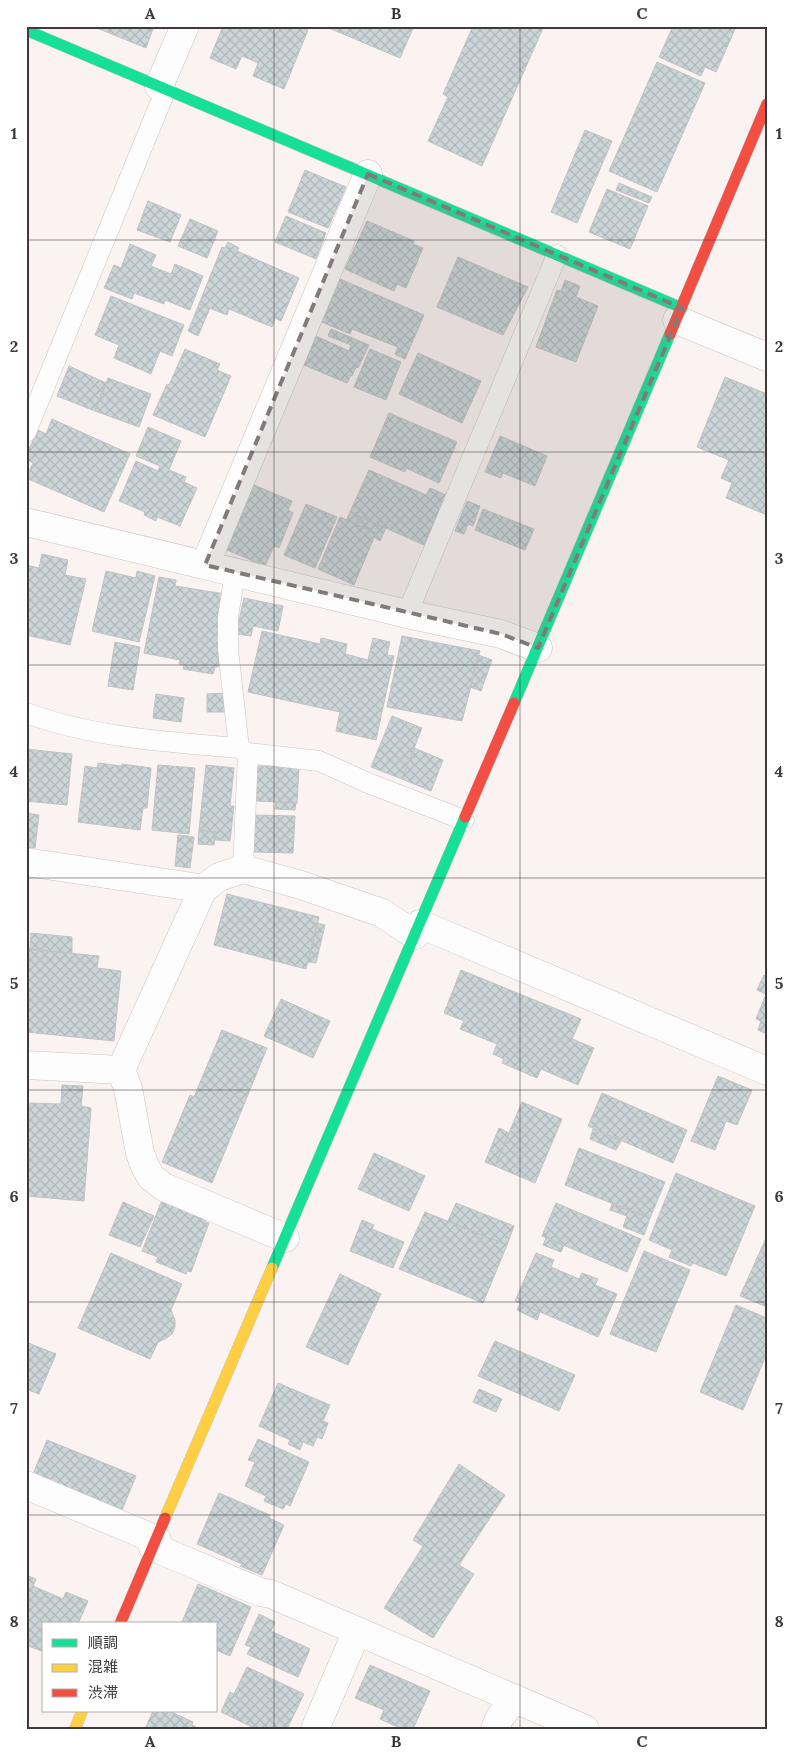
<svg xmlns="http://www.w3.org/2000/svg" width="793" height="1755" font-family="Lora,'Noto Sans JP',serif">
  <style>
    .building { fill: url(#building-cross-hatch); stroke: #c2c2c2 }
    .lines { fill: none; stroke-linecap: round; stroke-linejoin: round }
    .lane-casing { stroke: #c9c4c3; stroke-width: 21 }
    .street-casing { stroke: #c9c4c3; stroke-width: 29 }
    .fast-casing { stroke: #c9c4c3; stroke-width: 12 }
    .slow-casing { stroke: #c9c4c3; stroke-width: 12 }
    .jam-casing { stroke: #c9c4c3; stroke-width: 12 }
    .lane { stroke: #fefdfd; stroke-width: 20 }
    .street { stroke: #fefdfd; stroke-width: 28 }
    .fast { stroke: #16e098; stroke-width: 11 }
    .slow { stroke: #ffcf43; stroke-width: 11 }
    .jam { stroke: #f24e42; stroke-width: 11 }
    .marked { fill: #807b7a; fill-opacity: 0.2; stroke: #807b7a; stroke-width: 4; stroke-dasharray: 10 6; stroke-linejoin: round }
    .grid { fill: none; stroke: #3f3a3a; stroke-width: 1; stroke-opacity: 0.55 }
    .neatline { fill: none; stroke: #3f3a3a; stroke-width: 2 }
    .grid-label { font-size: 16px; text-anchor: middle; font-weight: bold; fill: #3f3a3a }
  </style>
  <defs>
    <pattern id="building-cross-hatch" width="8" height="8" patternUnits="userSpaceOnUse" patternTransform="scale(1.25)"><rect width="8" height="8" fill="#cbd5d8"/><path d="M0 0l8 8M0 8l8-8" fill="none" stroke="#afb8ba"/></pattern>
  </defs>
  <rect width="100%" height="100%" fill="#faf3f2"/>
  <!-- building -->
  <path class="building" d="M92 26H154L146 48Z
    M223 26H299L308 30 284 89 253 76 258 63 242 56 236 69 210 58Z
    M324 26H414L400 58Z
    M473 26H544L482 166 428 141 448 97 443 94Z
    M673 26H735L736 27 716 72 705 67 701 76 659 57Z
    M657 62 705 83 657 192 609 171Z
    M585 130 612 141 577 223 551 212Z
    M305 170 346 187 328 228 288 212Z
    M619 183 652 197 649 203 616 190Z
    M607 189 648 206 630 249 589 232Z
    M148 201 181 215 170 242 137 230Z
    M286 216 326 233 316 259 275 242Z
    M190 219 218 231 207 258 178 246Z
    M367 221 414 241 413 244 423 248 406 288 397 284 394 291 345 269Z
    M228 242 239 248 237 251 299 278 281 321 275 318 272 327 229 309 227 315 199 304 222 247 225 248Z
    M130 244 156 255 151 266 171 274 175 264 203 276 190 310 165 300 164 304 134 293 132 299 104 288 114 265 121 268Z
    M458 257 528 287 503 335 437 307Z
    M340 279 424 315 405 359 395 354 398 347 352 329 350 334 322 322Z
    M565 280 580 286 576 297 598 306 576 362 536 347 557 290 561 291Z
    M111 296 184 325 172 356 160 351 151 374 114 358 119 345 95 335Z
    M199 304 210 308 198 336 188 331Z
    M331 329 369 345 358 368 356 367 352 376 351 375 347 383 304 365 316 336 349 351 351 345 328 336Z
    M185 349 220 364 217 370 231 376 205 437 153 415 167 384 169 385Z
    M370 349 401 362 386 400 354 387Z
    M418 353 481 381 462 423 399 394Z
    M69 366 106 383 95 411 57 396Z
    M725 377 767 394V515L726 498 732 483 721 478 729 460 697 447Z
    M108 378 151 394 139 427 95 411Z
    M389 413 457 442 439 483 406 468 405 472 370 457Z
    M52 419 130 454 104 512 26 478 33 463 26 459V455L38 430 46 434Z
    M148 427 181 441 169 470 186 477 184 482 197 488 180 526 157 517 156 521 144 515 145 512 119 501 136 461 158 471 160 466 136 456Z
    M500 436 547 456 535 486 503 473 501 478 485 472Z
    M369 470 426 495 430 488 446 495 424 545 350 512Z
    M254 485 292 501 288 510 293 513 279 548 274 546 265 566 227 550Z
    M467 501 480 506 473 526 468 524 464 534 455 531Z
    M306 504 337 517 315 568 284 555Z
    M483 509 534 529 525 550 475 530Z
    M350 512 386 528 380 541 374 537 376 533 346 521Z
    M340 517 376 533 354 585 318 569Z
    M42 554 68 560 65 575 86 579 70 645 26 635V565L39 568Z
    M106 571 136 578 137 571 155 576 139 642 92 631Z
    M159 577 176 580 175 586 225 594 216 641 222 642 218 667H215L213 674 183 669 184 665 179 664 180 660 144 653Z
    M244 598 283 606 278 631 253 626 251 636 236 634Z
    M262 631 320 644 321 638 347 644 345 654 368 660 373 638 390 642 387 655 394 656 376 740 336 731 340 712 248 692Z
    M402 636 480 651 462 721 387 707Z
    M115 642 140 647 133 690 108 686Z
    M478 655 492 660 481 691 470 687Z
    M226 693V712H207V694Z
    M156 694 184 698 181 722 153 718Z
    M392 716 422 728 402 779 371 767Z
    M414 748 443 760 431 791 402 779Z
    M26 749 72 754 67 805 26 801Z
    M98 763 122 766V764L151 768 147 808H143L140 830 78 822 85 766 97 768Z
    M158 765 195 768 189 834 152 830Z
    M206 765 234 768 230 806H234L230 841 215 840 216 832 199 830Z
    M257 766 299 767 297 803 256 801Z
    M276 802 296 803 295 810 275 809Z
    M26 813 39 815 35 848 26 847Z
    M255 815 295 816 293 853 254 852Z
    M199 830 216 832 214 845 198 844Z
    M178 835 194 837 190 868 175 866Z
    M227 894 319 917 306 969 214 945Z
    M317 923 325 925 316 963 308 962Z
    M31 933 72 937V953L30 949Z
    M26 949 99 956 97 968 121 971 114 1041 26 1032Z
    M461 970 581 1019 572 1039 594 1048 578 1085 541 1069 537 1078 502 1063 504 1059 493 1054 497 1044 460 1029 464 1021 444 1013Z
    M764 975 767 976V1034L758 1030 761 1021 756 1019 766 994 757 990Z
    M281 999 330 1021 313 1058 264 1036Z
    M222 1030 267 1048 212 1183 162 1162 190 1095 194 1097Z
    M718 1076 752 1090 737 1125 726 1121 715 1150 691 1141Z
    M62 1085 83 1086 81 1106 91 1108 84 1201 26 1196V1144L30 1103 61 1104Z
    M602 1093 687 1130 673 1163 588 1126Z
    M522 1102 562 1119 535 1183 495 1166Z
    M499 1128 509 1133 495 1166 485 1162Z
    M593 1129 621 1141 616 1150 590 1139Z
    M579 1148 665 1182 650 1218 565 1185Z
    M374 1153 425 1176 409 1211 358 1189Z
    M676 1173 755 1206 726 1276 693 1263 691 1266 669 1257 672 1250 649 1240Z
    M162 1200 207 1218 205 1222 209 1223 191 1272 187 1271 186 1274 156 1262 158 1257 142 1251Z
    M123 1202 154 1216 140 1247 109 1235Z
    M456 1203 514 1226 507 1245 448 1221Z
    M556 1203 641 1239 627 1272 542 1236Z
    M612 1204 650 1218 644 1235 623 1227 627 1216 610 1210Z
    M425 1212 507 1245 483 1303 399 1269Z
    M362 1220 374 1225 372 1229 404 1242 393 1268 350 1251Z
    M767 1236V1307L740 1296Z
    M546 1238 564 1245 561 1252 543 1245Z
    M644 1251 690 1270 656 1352 610 1334Z
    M111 1253 182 1284 171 1310 175 1320V1327L172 1334 165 1339 158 1342 150 1359 78 1328Z
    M536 1253 554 1260 551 1267 579 1279 582 1273 598 1279 595 1285 617 1294 598 1337 515 1301Z
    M340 1274 381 1294 348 1365 306 1347Z
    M520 1303 540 1312 537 1320 517 1310Z
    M736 1305 767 1318V1353L743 1410 700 1392Z
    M495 1341 575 1375 559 1411 478 1376Z
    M26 1342 56 1354 39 1394 26 1389Z
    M278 1383 330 1405 323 1421 328 1423 322 1439 317 1437 313 1446 303 1442 300 1450 288 1444 290 1440 259 1426Z
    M479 1389 502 1399 496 1412 473 1402Z
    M258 1439 309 1462 290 1506 286 1504 283 1509 264 1501 266 1496 245 1486 255 1462 248 1460Z
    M47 1440 136 1476 122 1510 33 1474Z
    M459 1464 505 1495 459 1565 474 1574 433 1638 384 1608 423 1546 413 1540Z
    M219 1493 270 1515 269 1518 284 1525 262 1575 240 1566 242 1564 197 1544Z
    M26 1575 36 1579 33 1586 63 1599 66 1592 88 1601 78 1624H44V1652L26 1645Z
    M198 1584 251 1607 230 1656 216 1650V1624H181Z
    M259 1614 275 1622 271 1631 310 1649 298 1677 247 1654 251 1647 245 1645Z
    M370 1665 430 1691 413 1729H402L380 1719 384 1710 355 1698Z
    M247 1667 304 1694 287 1729H256L221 1712 230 1692 234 1694Z
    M153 1711H169L193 1722 192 1725 198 1728 145 1729Z"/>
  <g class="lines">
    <!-- lane casing -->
    <g class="lane-casing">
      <path id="lane" d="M26 432 166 89
        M235 573 228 617V649L239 748
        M407 614 557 255
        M26 713C95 738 168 742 239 748L248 753 319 761 368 783 464 820
        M243 869 248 753"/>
    </g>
    <!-- street casing -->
    <g class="street-casing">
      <path id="street" d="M159 86 185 26
        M677 320 767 357
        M26 522 407 614 501 634 538 648
        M205 565 368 174
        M26 862 186 886 203 889
        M420 924 767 1071
        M26 1065 121 1070 203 889 219 877 243 869 301 885 382 913 415 935
        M121 1070 128 1088 140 1153 145 1166 151 1177 164 1187 285 1238
        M26 1485 157 1540
        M153 1547 260 1592 271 1594 585 1729
        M315 1729 357 1631
        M495 1729 499 1719 514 1698"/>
    </g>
    <!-- fast casing -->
    <g class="fast-casing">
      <path id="fast" d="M26 30 682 308
        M514 703 670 334
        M272 1268 465 817"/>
    </g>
    <!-- slow casing -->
    <g class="slow-casing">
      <path id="slow" d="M165 1518 272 1268
        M75 1729 82 1711"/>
    </g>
    <!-- jam casing -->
    <g class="jam-casing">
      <path id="jam" d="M670 334 767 104
        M465 817 514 703
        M120 1624 165 1518"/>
    </g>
    <!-- lane -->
    <use href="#lane" class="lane"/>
    <!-- street -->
    <use href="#street" class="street"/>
    <!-- fast -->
    <use href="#fast" class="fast"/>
    <!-- slow -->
    <use href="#slow" class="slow"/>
    <!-- jam -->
    <use href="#jam" class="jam"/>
  </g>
  <!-- marked area -->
  <path class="marked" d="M368 174 682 308 538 648 501 634 205 565Z"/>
  <!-- grid -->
  <path class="grid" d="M274 26V1729M520 26V1729M26 240H767M26 452H767M26 665H767M26 878H767M26 1090H767M26 1302H767M26 1515H767"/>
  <!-- border -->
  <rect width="793" height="1755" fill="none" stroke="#ffffff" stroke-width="55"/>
  <!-- legend -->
  <rect x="42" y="1622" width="175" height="90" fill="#ffffff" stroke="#b2b0b0"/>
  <rect x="52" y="1639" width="25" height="8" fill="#16e098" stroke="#b2b0b0"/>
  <text x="88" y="1648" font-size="15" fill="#3f3a3a">順調</text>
  <rect x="52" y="1664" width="25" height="8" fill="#ffcf43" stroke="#b2b0b0"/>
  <text x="88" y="1672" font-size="15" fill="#3f3a3a">混雑</text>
  <rect x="52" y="1689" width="25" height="8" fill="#f24e42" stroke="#b2b0b0"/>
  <text x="88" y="1698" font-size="15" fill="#3f3a3a">渋滞</text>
  <rect x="28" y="28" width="738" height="1700" class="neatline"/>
  <g class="grid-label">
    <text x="150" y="19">A</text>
    <text x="396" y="19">B</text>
    <text x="642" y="19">C</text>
    <text x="14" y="139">1</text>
    <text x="779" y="139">1</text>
    <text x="14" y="352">2</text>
    <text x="779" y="352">2</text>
    <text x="14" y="564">3</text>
    <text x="779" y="564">3</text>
    <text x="14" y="777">4</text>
    <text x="779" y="777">4</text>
    <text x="14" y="989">5</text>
    <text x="779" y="989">5</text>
    <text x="14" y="1202">6</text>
    <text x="779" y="1202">6</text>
    <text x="14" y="1414">7</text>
    <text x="779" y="1414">7</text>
    <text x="14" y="1627">8</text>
    <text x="779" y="1627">8</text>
    <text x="150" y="1747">A</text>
    <text x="396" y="1747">B</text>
    <text x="642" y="1747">C</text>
  </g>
</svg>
